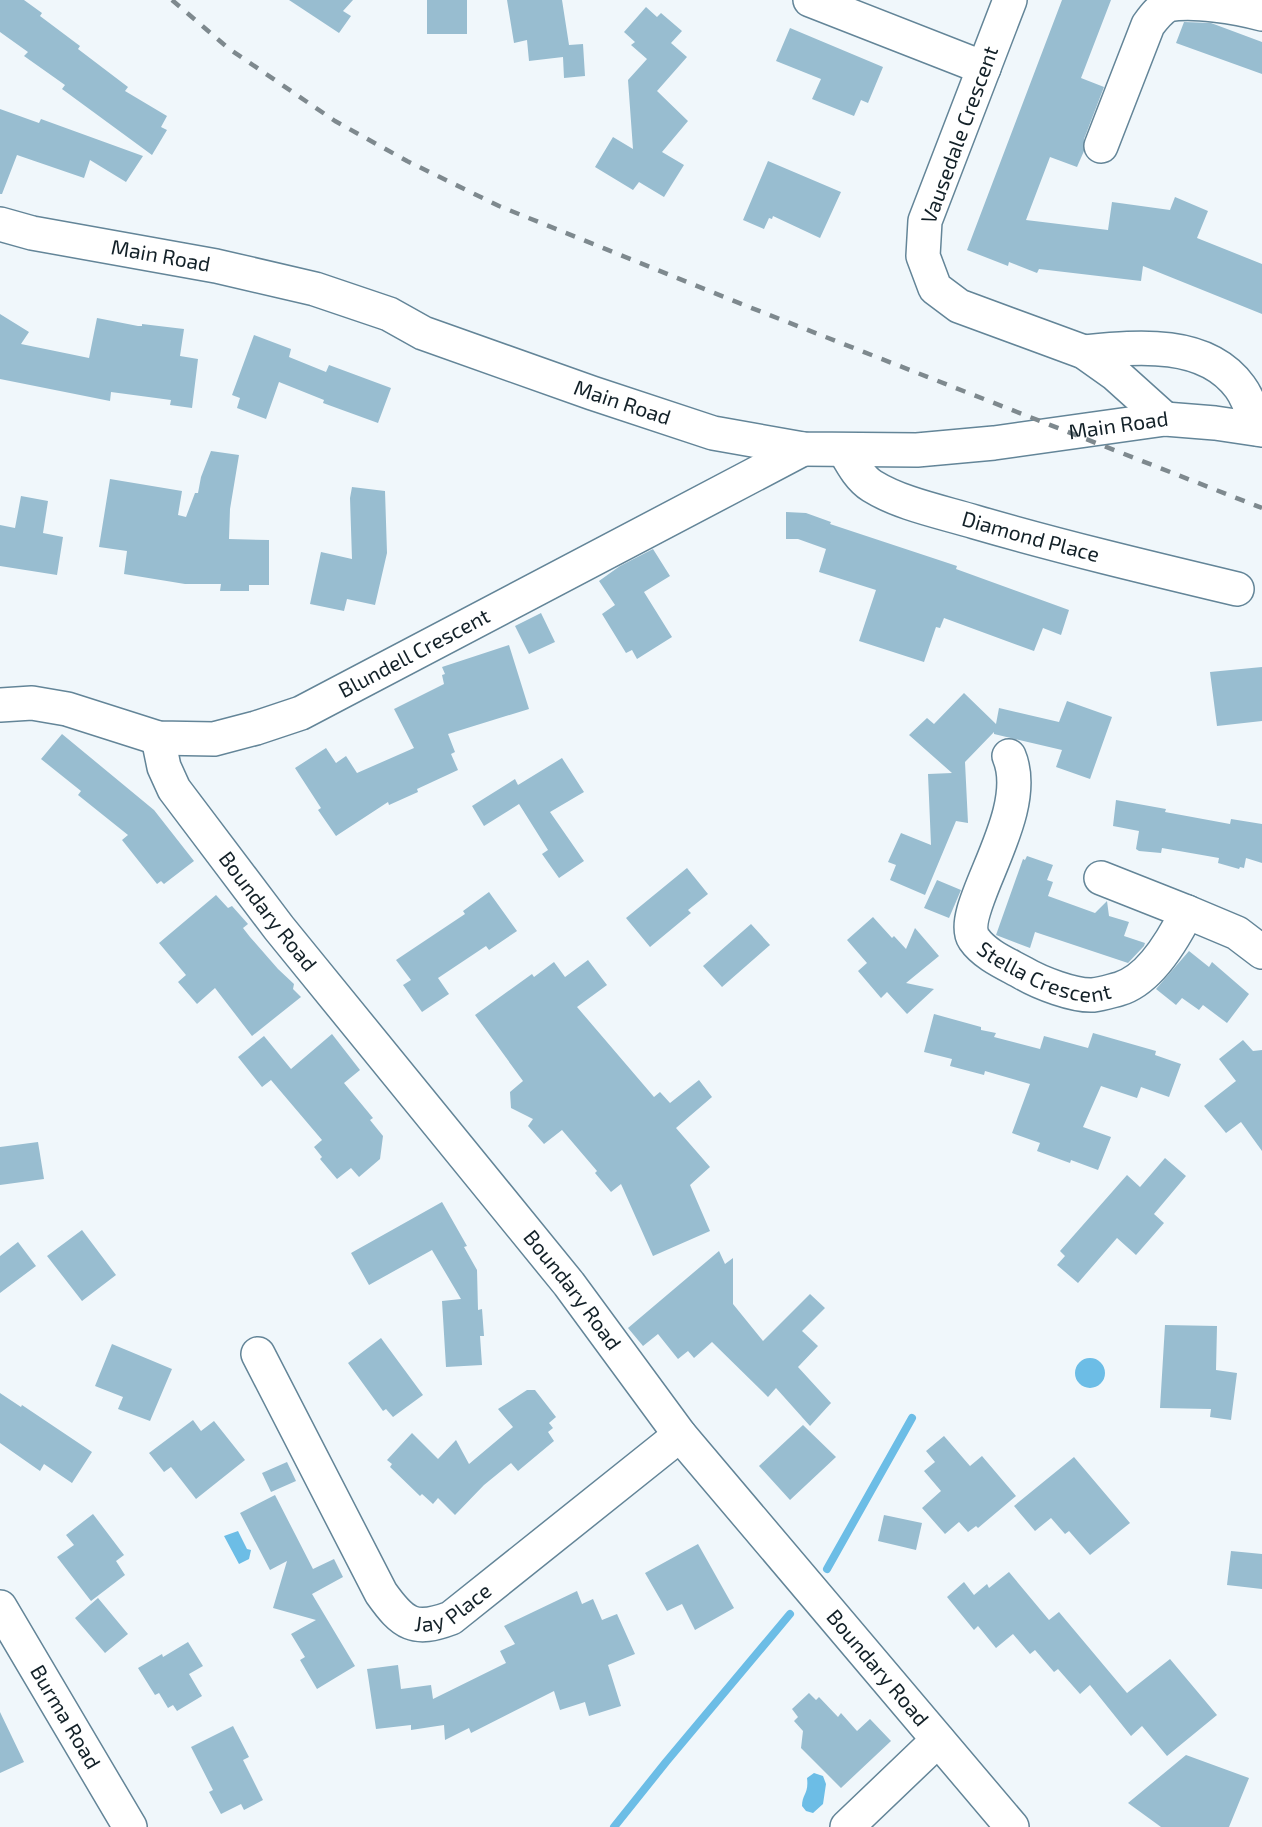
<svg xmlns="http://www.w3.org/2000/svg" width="1262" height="1827" font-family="'Exo 2',sans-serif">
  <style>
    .water { fill: #6cbde6 }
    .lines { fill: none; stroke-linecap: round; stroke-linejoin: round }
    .stream { stroke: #6cbde6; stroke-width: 8 }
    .building { fill: #98bdd0 }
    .minor-casing { stroke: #638598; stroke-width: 36 }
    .major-casing { stroke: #638598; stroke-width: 36 }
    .minor { stroke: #fff; stroke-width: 33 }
    .major { stroke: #fff; stroke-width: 33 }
    .rail { stroke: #7e898e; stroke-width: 4.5; stroke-dasharray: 10 10; stroke-linecap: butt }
    .labels { text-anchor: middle; stroke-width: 6; stroke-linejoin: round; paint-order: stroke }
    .street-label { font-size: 21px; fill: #132128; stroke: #fff }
  </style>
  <rect width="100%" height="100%" fill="#f0f7fb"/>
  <!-- water -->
  <path class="water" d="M1075 1373a15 15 0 1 1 30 0a15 15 0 1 1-30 0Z
    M238 1531 247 1549 251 1550 249 1559 239 1564 224 1536Z
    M814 1773 823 1776 826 1784 823 1804 813 1813 806 1811 802 1806C802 1794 809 1794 807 1778Z"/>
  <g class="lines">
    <!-- stream -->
    <path class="stream" d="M827 1569 912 1418
      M614 1827 666 1762 790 1614"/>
  </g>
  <!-- building -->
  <path class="building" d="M0 0H24L42 13 40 16 80 46 78 49 128 87 125 91 167 116 161 127 167 130 152 155 62 89 65 85 24 56 28 52 0 32Z
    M289 0H353L343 11 351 16 339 33Z
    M427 0H467V34H427Z
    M507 0H562L569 45 583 44 585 76 564 78 563 57 529 61 527 40 514 43Z
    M1062 0H1111L1081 78 1104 87 1084 139V151L1077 167 1050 157 1026 220 1108 230 1112 202 1170 210 1175 197 1208 211 1197 238 1262 264V314L1143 266 1141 281 1039 269 1037 273 1009 262 1008 266 967 250Z
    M646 7 657 17 661 13 682 31 671 43 687 57 657 91 688 121 662 152 684 165 664 197 639 182 633 190 595 167 613 137 633 149 628 80 647 59 631 45 635 42 624 32Z
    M1184 22 1211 23 1262 42V74L1176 43Z
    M790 28 883 67 868 103 861 100 854 116 812 99 821 79 776 61Z
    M0 109 39 123 41 119 143 156 126 182 90 160 84 178 17 155 2 194H0Z
    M768 161 841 192 820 238 773 216 772 219 769 218 764 229 743 220Z
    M0 314 29 332 21 344 89 358 97 318 138 326H142V324L184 329 180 356 198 359 192 408 170 405 171 400 111 392 110 401 0 379Z
    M254 335 291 349 289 357 326 372 329 365 391 388 378 423 323 403 324 400 279 382 266 419 237 408 240 398 232 395Z
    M211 451 239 455 230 509 229 539 269 540V585H249V591H220L221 584H185L124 574 127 551 99 547 110 479 182 491 178 515 186 517 195 493H198L201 477Z
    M352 487 385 491 387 553 375 605 347 599 344 611 310 604 321 552 352 559 350 498Z
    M21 496 48 501 43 533 63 537 57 575 0 566V525L15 528Z
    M786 512 806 513 831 522 830 524 957 566 956 569 1069 610 1061 635 1043 628 1034 651 944 618 940 628 936 627 924 662 859 641 876 590 819 572 826 549 798 539H786Z
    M653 549 670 576 644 592 672 637 637 659 632 650 626 653 602 614 615 605 599 581 620 566Z
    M541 613 555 642 529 654 515 626Z
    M509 645 529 709 448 734 455 752 451 754 458 770 417 789 418 792 389 805 388 802 336 836 318 810 321 808 295 768 326 748 336 763 346 756 357 773 414 748 394 709 444 684 442 675 445 674 442 667Z
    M1262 667V721L1217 726 1210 672Z
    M964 693 996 724 999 708 1059 722 1067 701 1112 717 1090 779 1056 767 1062 750 994 734V732L965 762 968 823 956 821 925 895 890 880 896 865 888 862 901 833 931 845 928 774 952 773 909 735 927 718 934 724Z
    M62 734 154 810 194 861 164 884 161 881 157 884 122 840 128 835 78 795 81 791 41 759Z
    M562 758 584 792 550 812 584 861 559 878 542 854 548 850 519 804 484 826 472 806 515 779 518 785Z
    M1116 800 1166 809 1165 812 1230 824 1231 819 1262 824V863L1246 858 1244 868 1240 867 1239 869 1218 863 1219 858 1162 848 1161 853 1139 851 1136 849 1139 831 1113 826Z
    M1027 856 1053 865 1047 880 1053 882 1048 896 1095 913 1107 901 1109 916 1129 922 1124 936 1145 943 1144 946 1128 963 1035 932 1030 948 996 935 1023 859 1025 860Z
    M687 868 708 894 688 910 691 913 650 947 626 918Z
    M937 880 961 890 949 918 924 908Z
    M489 892 517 931 489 950 486 946 438 978 449 994 422 1012 403 985 411 980 396 960 465 914 463 911Z
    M216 895 228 908 232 906 248 924 243 928 250 937 278 969 294 984 293 989 301 997 252 1036 215 988 197 1004 178 982 186 975 159 943Z
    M873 917 892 938 894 936 906 949 915 928 939 956 906 983 934 989 907 1014 887 992 881 998 858 971 867 963 847 940Z
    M751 924 770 945 722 987 703 966Z
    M1189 951 1209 967 1212 962 1249 994 1227 1023 1203 1005 1199 1010 1182 998 1176 1005 1156 989Z
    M588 960 607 985 577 1007 654 1097 660 1092 670 1103 699 1080 712 1097 676 1128 710 1167 690 1185 710 1231 653 1256 621 1184 611 1192 595 1173 597 1171 562 1130 544 1144 528 1126 533 1119 511 1108 510 1092 523 1081 475 1015 532 974 534 977 554 962 565 977Z
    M934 1014 981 1027V1030L996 1033 994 1037 1040 1049 1044 1036 1088 1048 1093 1033 1156 1051 1155 1055 1181 1064 1169 1097 1141 1087 1137 1098 1101 1086 1083 1127 1111 1137 1098 1170 1071 1160 1070 1163 1037 1151 1040 1143 1012 1133 1030 1084 985 1071 984 1075 950 1066 952 1059 924 1052Z
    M332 1034 360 1070 344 1083 373 1118 370 1120 383 1136 380 1159 359 1177 351 1168 337 1179 320 1159 322 1157 314 1147 322 1140 271 1080 262 1087 238 1057 264 1036 291 1069Z
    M1243 1040 1253 1051 1262 1050V1151L1241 1122 1226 1133 1204 1106 1236 1081 1219 1059Z
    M38 1142 44 1179 0 1185V1147Z
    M1165 1158 1186 1176 1154 1214 1164 1223 1136 1255 1117 1238 1078 1283 1057 1265 1065 1256 1060 1251 1127 1175 1140 1187Z
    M442 1202 467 1246 464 1247 477 1270 478 1310 482 1309 484 1336H480L482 1365 446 1367 442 1301 461 1299 432 1250 369 1285 351 1253Z
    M82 1230 116 1275 82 1301 47 1256Z
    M18 1242 36 1266 0 1293V1256Z
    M719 1251 725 1264 733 1258V1304L763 1341 810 1294 825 1308 802 1331 818 1346 798 1367 831 1403 810 1426 776 1388 768 1397 712 1342 694 1358 688 1351 678 1359 658 1334 643 1346 628 1328Z
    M1165 1325 1217 1326 1216 1370 1237 1373 1231 1420 1210 1417 1211 1409 1160 1408Z
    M381 1338 423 1395 393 1417 386 1409 383 1411 348 1363Z
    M112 1344 172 1369 150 1421 118 1409 123 1397 95 1386Z
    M527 1390H535L556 1417 549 1423 553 1428 548 1432 554 1441 518 1471 511 1463 484 1485 455 1515 438 1498 433 1504 422 1494 420 1496 390 1467 392 1464 387 1460 412 1433 438 1459 456 1440 469 1464 513 1427 498 1409Z
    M0 1393 21 1407 22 1405 92 1452 72 1483 44 1464 40 1471 0 1443Z
    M193 1420 201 1431 214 1421 245 1460 196 1499 171 1467 164 1472 149 1453Z
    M803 1425 836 1457 790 1500 759 1466Z
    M944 1436 970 1466 982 1456 1016 1496 978 1528 976 1526 968 1532 959 1522 945 1534 922 1508 941 1491 924 1471 935 1462 926 1451Z
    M1074 1457 1130 1523 1090 1555 1069 1531 1065 1534 1051 1518 1035 1531 1014 1506Z
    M287 1462 296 1481 271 1492 262 1473Z
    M275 1495 313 1569 334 1559 343 1577 312 1594 355 1666 317 1689 300 1660 305 1657 291 1634 316 1620 273 1608 287 1561 270 1570 240 1513Z
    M93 1514 124 1555 116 1561 125 1575 91 1601 57 1557 74 1545 66 1535Z
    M884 1515 922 1523 916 1550 878 1541Z
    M698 1544 734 1608 695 1630 682 1604 667 1611 645 1573Z
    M1231 1551 1262 1554V1589L1227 1585Z
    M1009 1572 1049 1620 1059 1612 1127 1693 1170 1659 1217 1715 1167 1756 1142 1726 1131 1736 1090 1685 1080 1694 1058 1669 1054 1672 1035 1650 1030 1654 1013 1634 996 1648 978 1626 974 1630 947 1597 964 1582 974 1595 987 1584 989 1588Z
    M577 1591 582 1604 593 1599 602 1620 617 1614 635 1654 608 1665 621 1706 589 1716 585 1702 560 1710 554 1691 471 1733 469 1728 445 1740 444 1725 411 1730V1725L376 1729 367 1669 398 1665 401 1689 431 1685 433 1699 506 1663 500 1651 515 1644 504 1626Z
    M98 1598 128 1634 105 1653 75 1618Z
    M188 1642 203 1666 189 1674 202 1696 177 1711 173 1705 168 1708 159 1693 155 1695 138 1668 162 1654 163 1657Z
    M809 1693 816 1700 819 1697 838 1717 841 1713 857 1731 870 1719 891 1741 841 1788 801 1748 803 1731 794 1721 798 1717 792 1709Z
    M0 1712 24 1762 0 1773Z
    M233 1726 249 1757 243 1760 263 1800 244 1810 241 1804 221 1814 209 1792 213 1790 191 1747Z
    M1186 1755 1249 1778 1229 1827H1161L1128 1803Z"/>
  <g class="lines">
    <!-- minor casing -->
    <g class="minor-casing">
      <g id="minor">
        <path d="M810 0 984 68"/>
        <path d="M1010 0 925 221 923 256 935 288 959 306 1084 352 1115 374 1165 419"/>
        <path d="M1101 146 1148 25C1154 17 1159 10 1168 5 1192 0 1237 7 1262 14"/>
        <path d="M1084 352C1135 347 1205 339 1240 387 1249 399 1253 415 1258 429"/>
        <path id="s1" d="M844 450C851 462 859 478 872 486 901 504 942 512 975 522 1061 547 1149 568 1237 589"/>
        <path id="s2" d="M0 705 32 703 67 709 158 738 214 739 256 728 301 713 803 449"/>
        <path id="s3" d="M158 738 164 767 174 789 279 928 569 1284 680 1435 1012 1827"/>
        <path id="s4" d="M1009 756C1034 815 955 910 974 939 985 955 1007 964 1023 973 1040 983 1074 996 1093 995 1102 994 1111 991 1119 989 1150 980 1174 938 1187 912L1237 933 1262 952"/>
        <path d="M1101 878 1187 912"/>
        <path id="s5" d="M258 1354 381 1593C403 1624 414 1632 451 1618L680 1435"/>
        <path id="s6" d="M0 1607 130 1827"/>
        <path d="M847 1827 938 1740"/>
      </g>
    </g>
    <!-- major casing -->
    <g class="major-casing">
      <g id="major">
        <path id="s7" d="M0 224 32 233 216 266 315 289 389 314 423 333 592 393 713 433 803 449 917 450 994 443 1165 419 1215 423 1262 430"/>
      </g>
    </g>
    <!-- minor -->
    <use href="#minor" class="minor"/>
    <!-- major -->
    <use href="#major" class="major"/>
    <!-- rail -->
    <path class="rail" d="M172 0 228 48 335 121 407 161 499 206 744 305 1262 508"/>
  </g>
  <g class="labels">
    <!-- street labels -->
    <g class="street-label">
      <text transform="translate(960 135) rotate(-70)" y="7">Vausedale Crescent</text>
      <text dy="7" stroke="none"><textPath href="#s7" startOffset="164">Main Road</textPath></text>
      <text dy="7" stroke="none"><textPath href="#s7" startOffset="650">Main Road</textPath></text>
      <text dy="7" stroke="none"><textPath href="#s7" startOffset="1154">Main Road</textPath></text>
      <text dy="7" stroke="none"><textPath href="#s1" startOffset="213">Diamond Place</textPath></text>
      <text dy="7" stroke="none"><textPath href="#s2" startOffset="438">Blundell Crescent</textPath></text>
      <text dy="7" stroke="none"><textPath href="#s3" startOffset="208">Boundary Road</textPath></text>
      <text dy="7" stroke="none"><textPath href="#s4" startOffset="272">Stella Crescent</textPath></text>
      <text dy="7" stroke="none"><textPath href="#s3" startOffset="694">Boundary Road</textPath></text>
      <text dy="7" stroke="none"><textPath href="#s5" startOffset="358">Jay Place</textPath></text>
      <text dy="7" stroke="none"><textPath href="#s3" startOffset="1180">Boundary Road</textPath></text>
      <text dy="7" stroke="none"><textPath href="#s6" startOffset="128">Burma Road</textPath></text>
    </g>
  </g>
</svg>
